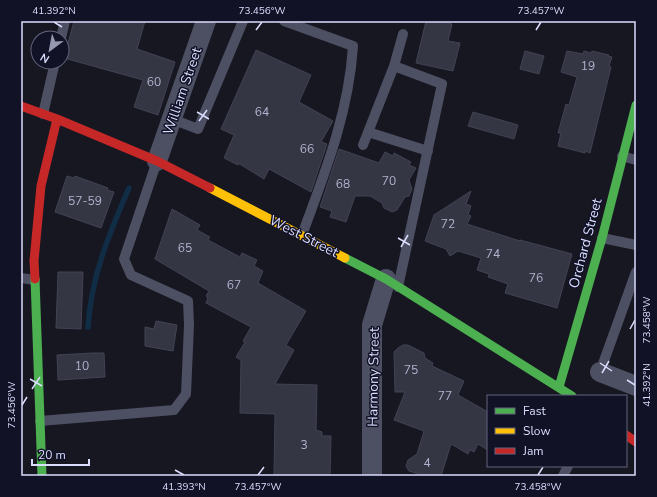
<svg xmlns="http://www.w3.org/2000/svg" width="657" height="497" font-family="'Nunito Sans',sans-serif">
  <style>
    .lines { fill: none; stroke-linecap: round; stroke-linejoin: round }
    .stream { stroke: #112d45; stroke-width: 5.5 }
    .building { fill: #353644; stroke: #424255 }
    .lane { stroke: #4d4f62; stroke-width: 10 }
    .street { stroke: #4d4f62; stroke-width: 20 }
    .fast { stroke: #4caf50; stroke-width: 9 }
    .slow { stroke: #ffc107; stroke-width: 9 }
    .jam { stroke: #c62828; stroke-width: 9 }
    .ticks { fill: none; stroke: #daddfd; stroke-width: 1.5 }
    .labels { text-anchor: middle; stroke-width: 3; stroke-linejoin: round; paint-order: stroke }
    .number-label { font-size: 12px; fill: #b1b3cf }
    .street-label { font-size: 14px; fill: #daddfd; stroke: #121227 }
    .neatline { fill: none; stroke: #daddfd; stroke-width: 1.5 }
    .ticks-label { font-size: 10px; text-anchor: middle; fill: #daddfd }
  </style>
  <rect width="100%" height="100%" fill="#171722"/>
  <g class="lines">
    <!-- stream -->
    <path class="stream" d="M88 327C91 277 109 234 129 188"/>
  </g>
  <!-- building -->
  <path class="building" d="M74 21H145L137 49 175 62 158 115 134 107 143 80 64 58Z
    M426 21H439L452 24 448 41 460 43 453 71 416 63Z
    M256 50 311 75 299 102 333 121 321 142 327 144 311 192 269 169 264 179 238 163V165L224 158 234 135 221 129Z
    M525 51 544 56 539 74 520 69Z
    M567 51 583 54 584 51 591 53 592 51 609 55 608 56 612 57 609 66 611 67 590 153 585 151V153L558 146 561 133H558L566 104 569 105 577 77 561 72Z
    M473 112 518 125 514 139 468 126Z
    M339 149 379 163 385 152 393 156 394 153 411 162 409 165 416 168 409 180 412 189 409 196 405 197 397 210 392 212 384 208 382 203 370 196H355L346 222 330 217 332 211 320 207Z
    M67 176 74 178 75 176 108 188 107 190 114 192 101 228 55 212Z
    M471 191 466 204 471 206 468 215 471 216 467 224 520 241V240L572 254 557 308 505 293 508 284 488 277 489 274 477 270 481 258 458 251 450 256 446 249 425 241 434 215Z
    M172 209 200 225 197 230 210 237 208 240 240 257 242 253 257 260 254 266 263 271 258 283 306 311 286 345 294 350 275 384 317 385 316 430 322 432V436H331L330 476H274L275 414 240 413 241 360 236 357 245 342 243 341 251 327 206 303 208 298 206 296 209 291 155 259Z
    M58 272H83L81 329 56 328Z
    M156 321 177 325 173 351 145 346V327L154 329Z
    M403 345H408L424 353 425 358 433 363 432 366 464 381 458 395 488 412V450L478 444 474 452 470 450 468 454 451 444 441 476H424L409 471 406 466 408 460 417 454 424 431 394 420 405 392H395L394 352 398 348Z
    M92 353H104L105 377 58 380 57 355Z"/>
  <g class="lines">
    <!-- lane -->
    <path class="lane" d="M284 21 353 46C349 112 325 173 302 235
      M61 38 65 21
      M394 66 403 34
      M43 114 55 62
      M172 119 198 129 243 21
      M368 132 428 151
      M363 145 394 66 442 84 398 287
      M622 156 636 160
      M602 238 636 245
      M21 278 35 280
      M600 372 636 272
      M40 421 174 410 186 394 189 325 188 301 131 275 124 259 157 161
      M563 476 568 466"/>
    <!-- street -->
    <path class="street" d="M157 161 206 21
      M600 372 636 386
      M372 476V325L386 279"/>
    <!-- fast -->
    <path class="fast" d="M345 258 386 279 572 396
      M35 279 42 476
      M559 387 602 238 636 105"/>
    <!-- slow -->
    <path class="slow" d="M210 188 345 258"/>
    <!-- jam -->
    <path class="jam" d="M21 106 57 119 157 161 210 188
      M35 279 34 261 41 186 57 119
      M626 435 636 442"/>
  </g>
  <!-- ticks -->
  <path class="ticks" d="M54 22 62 27M256 30 262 22M536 30 541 22M197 112 209 119M199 121 207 110M398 238 410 245M401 247 408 235M630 329 635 320M600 363 612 371M602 373 609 361M30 379 42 386M627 380 635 385M32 389 40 377M22 405 27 397M175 470 184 475M258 475 264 467M538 475 543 467"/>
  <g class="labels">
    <!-- number labels -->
    <g class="number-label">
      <text x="588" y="70">19</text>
      <text x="154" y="86">60</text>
      <text x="262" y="116">64</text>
      <text x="307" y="153">66</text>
      <text x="389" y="185">70</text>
      <text x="343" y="188">68</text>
      <text x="85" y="205">57-59</text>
      <text x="448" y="228">72</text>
      <text x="185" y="252">65</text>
      <text x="493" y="258">74</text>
      <text x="536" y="282">76</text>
      <text x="234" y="289">67</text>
      <text x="82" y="370">10</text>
      <text x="411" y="374">75</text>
      <text x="445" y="400">77</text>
      <text x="304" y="449">3</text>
      <text x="427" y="467">4</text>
    </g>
    <!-- street labels -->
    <g class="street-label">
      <text transform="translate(182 91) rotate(-71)" y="5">William Street</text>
      <text transform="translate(304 236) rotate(27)" y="5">West Street</text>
      <text transform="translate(585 243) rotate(-75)" y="5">Orchard Street</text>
      <text transform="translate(373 377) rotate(-89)" y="5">Harmony Street</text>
    </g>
  </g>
  <!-- border -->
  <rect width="657" height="497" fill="none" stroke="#121227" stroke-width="44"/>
  <!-- legend -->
  <rect x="487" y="395" width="140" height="72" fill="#121227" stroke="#62637d"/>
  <rect x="495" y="408" width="20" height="6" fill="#4caf50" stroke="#62637d"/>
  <text x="523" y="415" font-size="12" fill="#daddfd">Fast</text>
  <rect x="495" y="428" width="20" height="6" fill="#ffc107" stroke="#62637d"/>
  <text x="523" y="435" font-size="12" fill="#daddfd">Slow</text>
  <rect x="495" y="448" width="20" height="6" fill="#c62828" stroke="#62637d"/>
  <text x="523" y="455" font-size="12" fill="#daddfd">Jam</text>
  <!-- north arrow -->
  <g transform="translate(50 50) rotate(212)"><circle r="19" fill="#121227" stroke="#62637d"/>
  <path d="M0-3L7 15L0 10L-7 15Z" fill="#9698b0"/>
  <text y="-6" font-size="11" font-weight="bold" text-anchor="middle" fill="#daddfd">N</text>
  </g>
  <!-- scale -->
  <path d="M32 459v6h57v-6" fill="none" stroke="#daddfd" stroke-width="2"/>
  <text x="38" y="459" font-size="12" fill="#daddfd" stroke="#121227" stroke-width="3" paint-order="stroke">20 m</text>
  <rect x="22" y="22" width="613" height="453" class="neatline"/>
  <g class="ticks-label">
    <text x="54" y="14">41.392°N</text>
    <text x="262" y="14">73.456°W</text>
    <text x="541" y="14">73.457°W</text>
    <text transform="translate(646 320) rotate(-90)" y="4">73.458°W</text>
    <text transform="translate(646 385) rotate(-90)" y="4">41.392°N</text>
    <text transform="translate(11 405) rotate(-90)" y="4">73.456°W</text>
    <text x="184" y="490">41.393°N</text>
    <text x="258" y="490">73.457°W</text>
    <text x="538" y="490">73.458°W</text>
  </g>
</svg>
